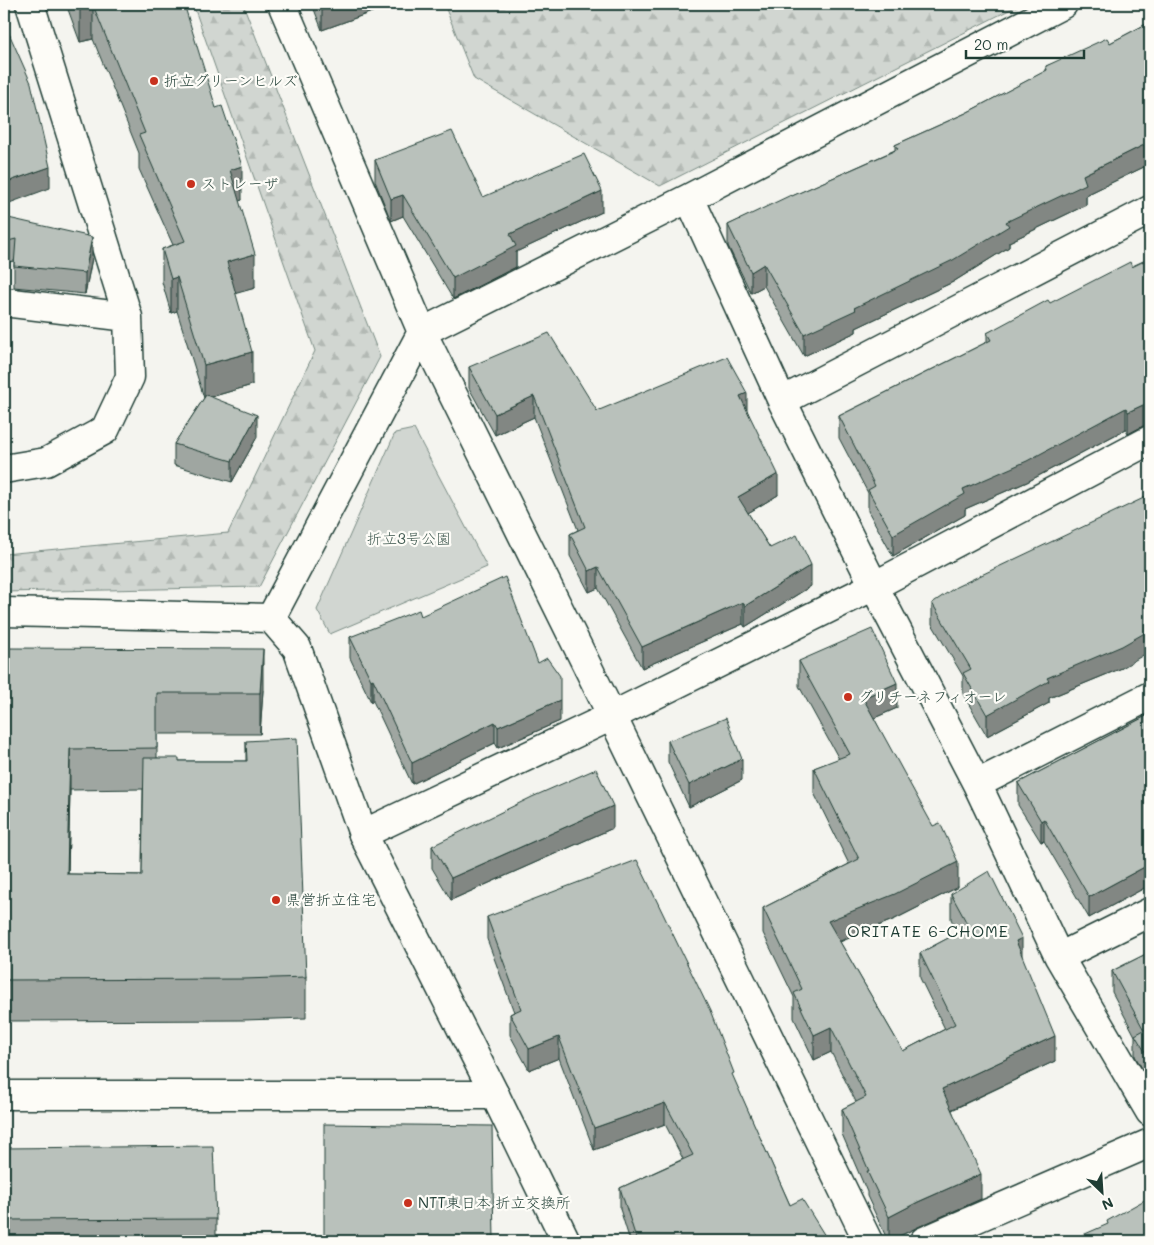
<svg xmlns="http://www.w3.org/2000/svg" width="1154" height="1245" font-family="Mali,'Klee One',sans-serif">
  <style>
    .green { fill: #d1d6d1; stroke: #788a82 }
    .forest { fill: url(#forest-firs); stroke: #788a82 }
    .lines { fill: none; stroke-linecap: round; stroke-linejoin: round }
    .minor-casing { stroke: #1f3d34; stroke-width: 31 }
    .tertiary-casing { stroke: #1f3d34; stroke-width: 31 }
    .minor { stroke: #fdfcf7; stroke-width: 28 }
    .tertiary { stroke: #fdfcf7; stroke-width: 28 }
    .wall { fill: #9fa6a1; stroke: #1f3d34; fill-rule: evenodd }
    .shaded-wall { fill: #828783; stroke: #1f3d34 }
    .building { fill: #b9c1bb; stroke: #1f3d34 }
    .poi-dot { fill: #c8321e; stroke: #fdfcf7; stroke-width: 2 }
    .labels { text-anchor: middle; stroke-width: 4.5; stroke-linejoin: round; paint-order: stroke }
    .poi-label { font-size: 15px; fill: #1f3d34; stroke: #fdfcf7; text-anchor: start }
    .park-label { font-size: 15px; fill: #435c53; stroke: #fdfcf7 }
    .neighbourhood-label { font-size: 16px; letter-spacing: 1px; fill: #1f3d34; stroke: #fdfcf7 }
  </style>
  <defs>
    <pattern id="forest-firs" width="22" height="20" patternUnits="userSpaceOnUse" patternTransform="scale(1.25)"><rect width="22" height="20" fill="#d1d6d1"/><path d="M5 1l3.5 6h-7zM16 11l3.5 6h-7z" fill="#b3b9b4"/></pattern>
  </defs>
  <rect width="100%" height="100%" fill="#f4f4ef"/>
  <filter id="ink" filterUnits="userSpaceOnUse"><feTurbulence type="fractalNoise" baseFrequency=".02" numOctaves="2"/><feDisplacementMap in="SourceGraphic" scale="10" xChannelSelector="R" yChannelSelector="G"/><feConvolveMatrix kernelMatrix="1 2 1 2 8 2 1 2 1" color-interpolation-filters="sRGB"/></filter>
  <g filter="url(#ink)">
    <!-- green -->
    <path class="green" d="M414 429 487 567 330 634 317 610 395 433Z"/>
    <!-- forest -->
    <path class="forest" d="M193 4H243L380 357 259 587 4 592V554L228 533 315 351Z
      M444 4H1021L660 186 474 79Z"/>
    <g class="lines">
      <!-- minor casing -->
      <g class="minor-casing">
        <path id="minor" d="M282 4 422 332 612 716 868 1241
          M689 198 782 401 874 586 977 784 1059 957 1150 1112
          M4 302 128 317
          M782 401 1150 210
          M4 469 46 462 105 430 130 377 128 317 30 4
          M271 618 422 332 689 198 1063 4
          M977 784 1150 696
          M363 834 612 716 874 586 1150 440
          M1059 957 1150 912
          M4 1095H495
          M924 1241 1150 1143"/>
      </g>
      <!-- tertiary casing -->
      <g class="tertiary-casing">
        <path id="tertiary" d="M4 612 271 618 297 648 363 834 495 1095 566 1241"/>
      </g>
      <!-- minor -->
      <use href="#minor" class="minor"/>
      <!-- tertiary -->
      <use href="#tertiary" class="tertiary"/>
    </g>
    <!-- wall -->
    <path class="wall" d="M66 4H165L242 200 239 201 255 288 235 293 252 385 211 397 257 437 232 482 174 465V444L204 398 177 311 171 313 162 282V249L173 245 139 169V153L93 39 80 42Z
      M312 4H394L322 30Z
      M1150 22V164L1086 195V205L1009 242V247L953 282 856 328V332L804 356 764 286 751 293 728 246V225L895 150V145L966 113 1046 71V66L1110 43Z
      M375 160 483 197 602 212 516 252V267L453 299 403 216 391 221 375 181Z
      M4 217 92 258 85 294 14 287V261L4 263Z
      M1150 258V425L1143 426 1128 434 1126 429 1027 482 965 509V515L893 556 868 511V493L839 438V416L987 342V333Z
      M469 367 597 411 747 410 778 495 748 513 770 548 811 586 745 627 743 624 642 668 598 588 589 592 570 556V534L578 530 534 417 495 435 469 388Z
      M932 603 1122 668 1049 698V703L987 736 963 694V676L932 624Z
      M421 616 560 721 498 748 495 743 412 784 373 701 371 702 350 658V637Z
      M4 648 263 690 260 734H157V758L179 761H246V741L306 977V1018L244 1020 4 1021ZM143 789 142 875 68 874 70 790Z
      M799 661 897 708 874 718 958 887 895 919 840 942 903 1051 945 1029 920 978V953L958 933 951 919V894L1022 957 1055 1061 952 1110 981 1199 918 1227 890 1241H888L867 1196V1192L842 1134V1109L856 1102 831 1052 814 1060 794 1018V997L763 933V908L849 864 814 793V768L839 759 799 686Z
      M1150 714V885L1089 918 1044 841 1041 842 1018 805V783Z
      M668 741 742 780 689 807 668 762Z
      M613 828 451 900 432 868V846Z
      M487 917 734 1080 790 1205 825 1241H630L620 1209V1188L683 1159 665 1124 594 1150 559 1058 529 1070 510 1035V1014L514 1012 487 939Z
      M1150 952V1082L1135 1056V1036L1112 992V971Z
      M4 1148 216 1219V1241H4Z"/>
    <!-- shaded-wall -->
    <path class="shaded-wall" d="M4 4H6V24L4 25Z
      M335 4H394L322 30V8Z
      M93 5V39L80 42V9Z
      M1150 142V164L1086 195V205L1009 242V247L953 282 856 328V332L804 356V334L854 308 1006 222 1083 175Z
      M242 166V200L230 204V170Z
      M50 167V188L4 205V183Z
      M602 191V212L516 252V267L453 299V278L510 234Z
      M403 195V216L391 221V199Z
      M92 237V258L85 294V273Z
      M255 254V288L227 296V262Z
      M764 264V286L751 293V272Z
      M177 277V311L171 313V279Z
      M6 332V353L4 369V347Z
      M252 352V385L204 399V365Z
      M747 393V414L740 396Z
      M534 396V417L495 435V414Z
      M1143 405V426L1128 434V412Z
      M1126 408V429L1027 482 965 509V515L893 556V535L963 489Z
      M257 415V437L232 482V461Z
      M778 474V495L738 519V497Z
      M811 565V586L745 627V606Z
      M598 567V588L589 592V571Z
      M743 602V624L642 668V647Z
      M1150 630V651L1122 668 1049 698V703L987 736V715L1047 678Z
      M263 649V690L260 734V693Z
      M373 679V701L371 702V680Z
      M897 683V708L863 723V698Z
      M560 700V721L498 748V727Z
      M495 722V743L412 784V763Z
      M70 749V790L67 915V874Z
      M742 759V780L689 807V785Z
      M613 806V828L451 900V878Z
      M1044 819V841L1041 842V821Z
      M958 862V887L895 919 828 946V921Z
      M1150 864V885L1089 918V897Z
      M1022 938V963L1016 941Z
      M831 1027V1052L814 1060V1035Z
      M1055 1036V1061L942 1114V1089Z
      M559 1037V1058L529 1070V1049Z
      M665 1103V1124L594 1150V1128Z
      M981 1174V1199L918 1227 889 1241V1217L918 1202Z
      M825 1236V1241H813Z"/>
    <!-- building -->
    <path class="building" d="M79 4H165L166 7 174 4H184L216 108 222 106 242 166 230 170 255 254 227 262 252 352 204 365 177 277 171 279 162 249 185 241 139 135 145 133 93 5 80 9Z
      M320 4H335L322 8Z
      M4 22 31 83 50 167 4 183Z
      M1150 22V142L1083 175 1086 184 1006 222 1009 226 953 260 854 308 856 310 804 334 764 264 751 272 728 225 791 195 792 196 898 149 895 145 966 113 1047 70 1046 66 1107 38 1110 43Z
      M452 131 483 197 584 154 602 191 510 234 516 246 453 278 403 195 391 199 375 160Z
      M4 217 92 237 85 273 14 266 16 239 4 242Z
      M1150 258V404L1143 405 1128 412 1126 408 1027 461 963 489 965 494 893 535 868 490 875 486 839 416 991 340 987 333 1048 300 1050 303 1130 262 1132 267Z
      M4 331 6 332 4 347Z
      M549 333 597 411 727 357 747 393 740 396 778 474 738 497 770 548 797 535 811 565 745 606 743 602 642 647 598 567 589 571 570 534 585 527 534 396 495 414 469 367Z
      M206 395 257 415 232 461 174 444Z
      M1150 495V630L1122 646 1047 678 1049 681 987 715 963 673 971 669 932 603 956 587Z
      M505 577 538 663 547 658 560 676V700L498 727 495 722 412 763 373 679 371 680 350 637 419 610 421 616Z
      M872 629 897 683 863 698 933 826 940 823 958 862 895 894 828 921 903 1051 955 1024 920 953 969 927 951 894 989 871 1022 938 1016 941 1055 1036 942 1089 981 1174 918 1202 889 1217 867 1171H869L842 1109 866 1097 831 1027 814 1035 794 993 802 989 763 908 859 859 814 768 850 754 799 661Z
      M4 648 263 649 260 693H157V748L70 749 67 874 142 875 144 758H179V761H247L246 741 297 738 306 977 244 979 4 980Z
      M1150 714V864L1089 897 1044 819 1041 821 1018 783Z
      M726 718 742 759 689 785 668 741Z
      M596 769 613 806 451 878 432 846 532 797Z
      M637 860 710 1011 734 1073 732 1074 790 1205 802 1199 825 1236 813 1241H637L620 1188 693 1155 665 1103 594 1128 559 1037 529 1049 510 1014 521 1009 487 917Z
      M1150 952V1060L1135 1035 1144 1030 1112 971Z
      M324 1124 492 1126 494 1241H324Z
      M213 1146 216 1219 4 1220V1148Z
      M1150 1197V1241H1069L1108 1224 1107 1221Z"/>
  </g>
  <!-- markers -->
  <g class="poi-dot">
    <circle cx="154" cy="81" r="5"/>
    <circle cx="191" cy="184" r="5"/>
    <circle cx="848" cy="697" r="5"/>
    <circle cx="276" cy="900" r="5"/>
    <circle cx="408" cy="1203" r="5"/>
  </g>
  <g class="labels">
    <!-- poi labels -->
    <g class="poi-label">
      <text x="164" y="86">折立グリーンヒルズ</text>
      <text x="201" y="189">ストレーザ</text>
      <text x="858" y="702">グリチーネフィオーレ</text>
      <text x="286" y="905">県営折立住宅</text>
      <text x="418" y="1208">NTT東日本 折立交換所</text>
    </g>
    <!-- park labels -->
    <g class="park-label">
      <text x="409" y="544">折立3号公園</text>
    </g>
    <!-- neighbourhood labels -->
    <g class="neighbourhood-label">
      <text x="928" y="937">ORITATE 6-CHOME</text>
    </g>
  </g>
  <!-- margin -->
  <rect width="1154" height="1245" fill="none" stroke="#fdfcf7" stroke-width="20"/>
  <rect x="10" y="10" width="1134" height="1225" fill="none" stroke="#1f3d34" stroke-width="2" filter="url(#ink)"/>
  <!-- north arrow -->
  <g transform="translate(1102 1192) rotate(155)" stroke="#fdfcf7" stroke-width="4" paint-order="stroke">
  <path d="M0-4L9 19L0 12L-9 19Z" fill="#1f3d34"/>
  <text y="-8" font-size="14" font-weight="bold" text-anchor="middle" fill="#1f3d34">N</text>
  </g>
  <!-- scale -->
  <path d="M966 50v8h118v-8" fill="none" stroke="#1f3d34" stroke-width="2.5"/>
  <text x="974" y="50" font-size="15" fill="#1f3d34" stroke="#fdfcf7" stroke-width="4" paint-order="stroke">20 m</text>
</svg>
